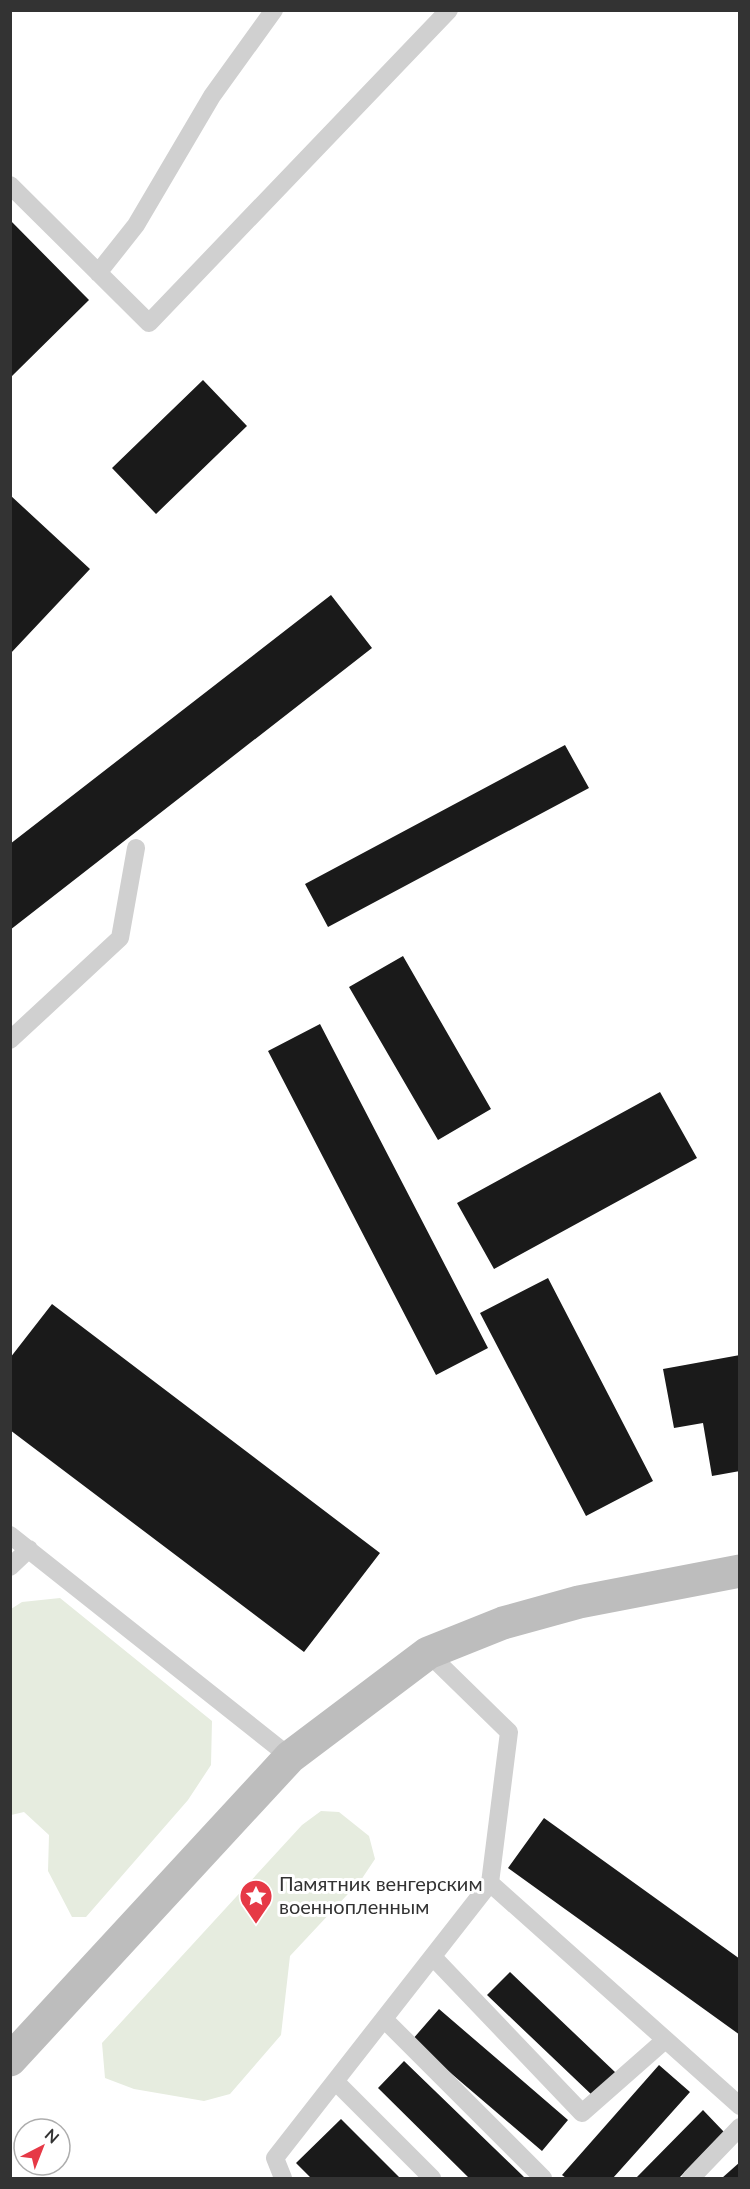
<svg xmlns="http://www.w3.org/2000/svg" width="750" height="2189" font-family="Lato,sans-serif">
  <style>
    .green { fill: #e6ecdf }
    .building { fill: #1a1a1a }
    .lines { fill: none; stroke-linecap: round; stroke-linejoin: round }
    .lane { stroke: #d0d0d0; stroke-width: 18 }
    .secondary { stroke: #bdbdbd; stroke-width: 33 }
    .labels { text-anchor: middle; stroke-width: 6; stroke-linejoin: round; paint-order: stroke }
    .poi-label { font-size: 20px; fill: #333; stroke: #fff; text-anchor: start }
  </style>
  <rect width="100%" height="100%" fill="#fff"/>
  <!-- green -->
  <path class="green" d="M60 1598 212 1721 211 1765 188 1800 86 1917H72L48 1871 49 1835 24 1812 11 1815V1609L22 1602Z
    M321 1811 339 1812 369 1836 375 1859 361 1880 290 1956 281 2035 230 2094 204 2101 134 2089 105 2078 102 2043 302 1825Z"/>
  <!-- building -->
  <path class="building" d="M10 220 89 300 12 376 10 374Z
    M203 380 247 426 156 514 112 468Z
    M10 495 90 569 10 654Z
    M331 595 372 648 10 930V844Z
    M565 745 589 788 328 927 305 884Z
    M403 956 491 1109 438 1140 349 987Z
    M320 1024 488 1348 436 1375 268 1051Z
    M660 1092 697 1158 494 1269 457 1203Z
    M548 1278 653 1481 586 1516 480 1313Z
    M52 1304 380 1553 304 1652 10 1430V1358Z
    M740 1355V1471L712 1476 703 1423 674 1428 663 1369Z
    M544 1818 740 1959V2035L508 1868Z
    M510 1972 616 2073 593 2096 487 1995Z
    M439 2009 568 2120 542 2151 412 2040Z
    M404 2061 525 2178H469L378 2088Z
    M659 2065 690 2092 613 2178H566L562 2175Z
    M703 2110 724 2132 679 2178H636Z
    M341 2119 400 2178H311L296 2163Z
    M740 2162V2178H722Z"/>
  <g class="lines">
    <!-- lane -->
    <path class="lane" d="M10 185 149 323 449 10
      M98 273 136 225 212 96 274 10
      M10 1040 120 938 136 848
      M10 1535 290 1757
      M10 1567 29 1549
      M428 1653 509 1732 490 1883 740 2106
      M433 1957 582 2113 665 2040
      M384 2019 543 2178
      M335 2081 432 2178
      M283 2178 275 2158 490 1883
      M691 2178 740 2127"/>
    <!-- secondary -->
    <path class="secondary" d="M10 2060 290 1757 428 1653 503 1623 579 1602 740 1571"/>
  </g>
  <!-- icons -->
  <defs>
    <g id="sight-pin" transform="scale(1.725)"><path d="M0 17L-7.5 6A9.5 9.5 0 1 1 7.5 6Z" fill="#e63946" stroke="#fff"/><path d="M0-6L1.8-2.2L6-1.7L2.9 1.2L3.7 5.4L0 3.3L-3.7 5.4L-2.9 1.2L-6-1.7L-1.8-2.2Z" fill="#fff"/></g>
  </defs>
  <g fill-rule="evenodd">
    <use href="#sight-pin" x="256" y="1896"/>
  </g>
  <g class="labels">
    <!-- poi labels -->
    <g class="poi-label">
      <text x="279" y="1891">Памятник венгерским<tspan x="279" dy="23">военнопленным</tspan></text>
    </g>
  </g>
  <!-- border -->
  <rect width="750" height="2189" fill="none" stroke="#333333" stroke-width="24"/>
  <!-- north arrow -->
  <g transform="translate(42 2147) rotate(42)"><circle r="28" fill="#ffffff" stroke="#adadad" stroke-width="1.5"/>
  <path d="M0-4.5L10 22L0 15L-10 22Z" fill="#e63946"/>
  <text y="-9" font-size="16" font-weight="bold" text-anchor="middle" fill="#333333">N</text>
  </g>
</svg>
